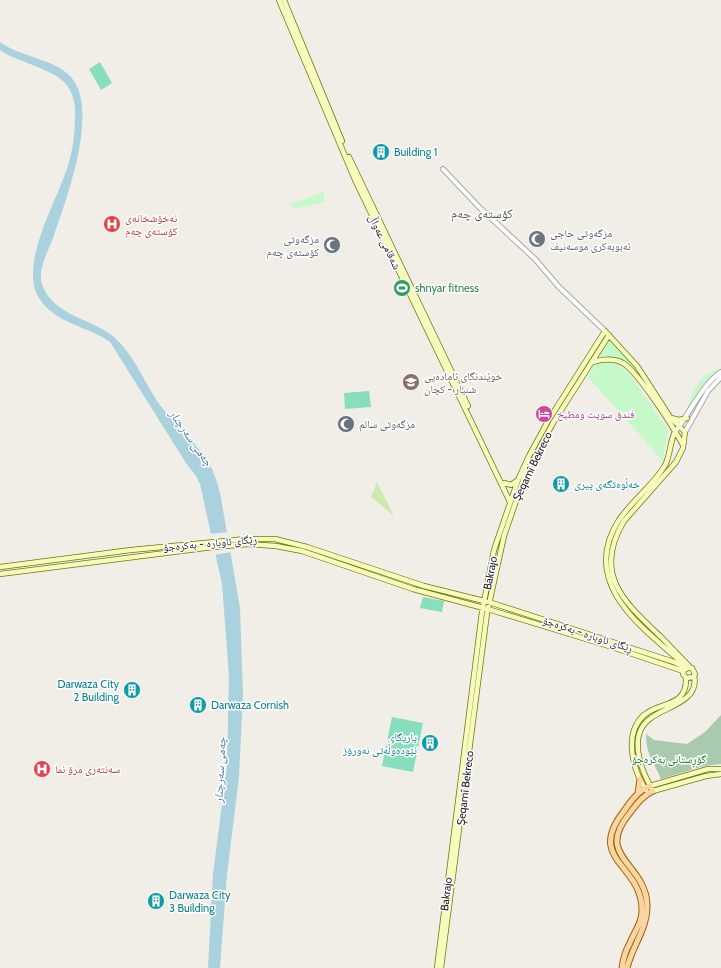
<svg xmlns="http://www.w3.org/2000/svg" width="721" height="968" font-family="Cabin,'Noto Naskh Arabic',sans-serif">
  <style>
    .grass { fill: #cceaaf }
    .cemetery { fill: #a9caad }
    .park { fill: #c6f9ca }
    .pitch { fill: #87debc }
    .water { fill: #a9d2de }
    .pier { fill: #f1eee7 }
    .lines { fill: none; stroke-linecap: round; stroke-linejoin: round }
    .tertiary-casing { stroke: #a8a8a8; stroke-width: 6 }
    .secondary-casing { stroke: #6e7906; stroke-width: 6 }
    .primary-casing { stroke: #9b6702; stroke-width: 7 }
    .tertiary { stroke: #fff; stroke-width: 4 }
    .secondary { stroke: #f7f9bd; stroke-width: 4.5 }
    .primary { stroke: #fbd4a3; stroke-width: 5 }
    .labels { text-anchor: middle; stroke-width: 3; stroke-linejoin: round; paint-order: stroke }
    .culture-label { font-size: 11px; fill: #0d838f; stroke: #fff; text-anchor: start }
    .health-label { font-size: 11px; fill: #be3a42; stroke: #fff; text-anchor: start }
    .worship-label { font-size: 11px; fill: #5b616d; stroke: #fff; text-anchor: start }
    .street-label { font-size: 11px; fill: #212121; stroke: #fff }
    .leisure-label { font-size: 11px; fill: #27864d; stroke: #fff; text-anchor: start }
    .education-label { font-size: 11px; fill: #785e54; stroke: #fff; text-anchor: start }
    .hotel-label { font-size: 11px; fill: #b23c85; stroke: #fff; text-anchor: start }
    .park-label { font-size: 11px; fill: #0d8016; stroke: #fff }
    .water-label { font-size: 12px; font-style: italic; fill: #4a7aa8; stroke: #fff }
    .quarter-label { font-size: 13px; fill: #545454; stroke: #fff }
  </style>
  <rect width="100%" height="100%" fill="#f1eee7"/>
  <!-- grass -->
  <path class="grass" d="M377 482 394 516 371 497Z"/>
  <!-- cemetery -->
  <path class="cemetery" d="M721 715V764L704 766 661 779C653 761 646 754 646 734L654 740 687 744 705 732Z"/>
  <!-- park -->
  <path class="park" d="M324 192V202L293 209 291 204Z
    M610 339 626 356 637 372C624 360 614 357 597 358Z
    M603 362 614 363 624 367 666 426 668 431 663 461 588 377 595 364Z
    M719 369H720L700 389 688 413 683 417C692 398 695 375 719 369Z"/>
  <!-- pitch -->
  <path class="pitch" d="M100 62 112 83 101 90 89 69Z
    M369 391 371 407 345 409 344 393Z
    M423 597 444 601 442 612 420 608Z
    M392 717 423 723 413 772 382 766Z"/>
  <!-- water -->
  <path class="water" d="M0 42C20 57 54 59 70 76 101 108 66 200 53 238 49 250 37 270 42 284 53 317 93 318 115 338 134 355 144 381 157 401 172 423 202 447 212 469 216 478 219 488 221 498L240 608 243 695 239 777 227 874 220 968H208L213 874 227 765 229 677 222 584 200 484 196 476 186 463 110 342C88 326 55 324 39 298 19 266 54 206 65 174 72 156 75 136 75 117 76 105 73 90 63 81 51 70 22 62 6 54L0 50Z"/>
  <!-- pier -->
  <path class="pier" d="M229 532 232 552 213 555 209 534Z"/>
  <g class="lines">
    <!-- tertiary casing -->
    <g class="tertiary-casing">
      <path id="tertiary" d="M443 169 478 206 535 259 559 287 605 331
        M675 432C690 413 701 386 721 372
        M685 432 708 391 721 377"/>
    </g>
    <!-- secondary casing -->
    <g class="secondary-casing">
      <path id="secondary" d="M279 0 356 182 510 502
        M284 0 342 141
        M349 157 468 406
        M593 362C603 359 613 358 623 363 638 372 674 428 683 445
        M671 418 679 420 687 418
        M675 432C669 443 671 456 664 467 652 486 632 501 619 520 578 584 643 628 686 666
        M504 483 511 485 518 480
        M0 567 131 550 246 539H275L307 547 424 586 492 603 674 662 686 668
        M0 574 205 548 247 544 276 546 302 551 413 589 491 610 609 646 683 671
        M694 676C700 701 665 707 651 718 626 735 642 772 653 791L706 776 721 774
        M650 786 708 769H721
        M646 790C633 770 623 734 644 715 660 701 687 708 686 678
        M437 968 482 612 494 550 518 480 529 456 548 421 605 331 637 366 670 417 685 432 683 448 676 462 624 521C592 574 624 602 661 637 672 648 682 659 693 670L695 674 693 677 686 678 683 674 684 670 688 668H692
        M441 968 487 613 504 536 525 475 553 423 609 335"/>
    </g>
    <!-- primary casing -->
    <g class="primary-casing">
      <path id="primary" d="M638 793 640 779
        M622 968C623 960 625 952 629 945 634 932 643 922 642 908 640 863 586 860 624 811 631 801 639 790 650 786
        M627 968C632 946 648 928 647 905 646 863 594 857 629 814 636 805 643 795 653 791"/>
    </g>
    <!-- tertiary -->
    <use href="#tertiary" class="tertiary"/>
    <!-- secondary -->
    <use href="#secondary" class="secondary"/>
    <!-- primary -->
    <use href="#primary" class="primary"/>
  </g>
  <!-- icons -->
  <defs>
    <g id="building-disc" transform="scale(0.9)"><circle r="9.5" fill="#0f9aa8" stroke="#fff"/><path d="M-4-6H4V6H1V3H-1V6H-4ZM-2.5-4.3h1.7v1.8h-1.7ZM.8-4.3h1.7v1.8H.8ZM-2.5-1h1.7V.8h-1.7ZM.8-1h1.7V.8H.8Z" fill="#fff"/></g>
    <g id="hospital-disc" transform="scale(0.9)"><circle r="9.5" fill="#e0444e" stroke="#fff"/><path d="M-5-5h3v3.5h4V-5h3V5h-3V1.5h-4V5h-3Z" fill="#fff"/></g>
    <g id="mosque-disc" transform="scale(0.9)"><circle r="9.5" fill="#6b7280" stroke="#fff"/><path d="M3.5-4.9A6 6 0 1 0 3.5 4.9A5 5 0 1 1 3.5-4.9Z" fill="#fff"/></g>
    <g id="stadium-disc" transform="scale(0.9)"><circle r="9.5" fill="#2e9e5b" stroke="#fff"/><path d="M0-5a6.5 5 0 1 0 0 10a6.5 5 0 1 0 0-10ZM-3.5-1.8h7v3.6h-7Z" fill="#fff"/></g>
    <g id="school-disc" transform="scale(0.9)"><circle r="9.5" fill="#8d6e63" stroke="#fff"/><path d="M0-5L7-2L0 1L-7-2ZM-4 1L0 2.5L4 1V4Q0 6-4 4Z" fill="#fff"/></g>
    <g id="hotel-disc" transform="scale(0.9)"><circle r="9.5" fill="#d1479c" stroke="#fff"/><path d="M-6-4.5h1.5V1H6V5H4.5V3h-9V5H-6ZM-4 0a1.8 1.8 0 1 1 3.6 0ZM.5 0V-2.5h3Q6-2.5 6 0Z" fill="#fff"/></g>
  </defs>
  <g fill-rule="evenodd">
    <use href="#building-disc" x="381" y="152"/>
    <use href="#hospital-disc" x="112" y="224"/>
    <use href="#mosque-disc" x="537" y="239"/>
    <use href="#mosque-disc" x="332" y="245"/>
    <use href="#stadium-disc" x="402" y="288"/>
    <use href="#school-disc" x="411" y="382"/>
    <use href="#hotel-disc" x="544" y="414"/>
    <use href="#mosque-disc" x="346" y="424"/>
    <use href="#building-disc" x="561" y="484"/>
    <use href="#building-disc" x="132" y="690"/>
    <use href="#building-disc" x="198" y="705"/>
    <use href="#building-disc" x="430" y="743"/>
    <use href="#hospital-disc" x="42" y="769"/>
    <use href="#building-disc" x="156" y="901"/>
  </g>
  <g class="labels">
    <!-- culture labels -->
    <g class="culture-label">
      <text x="394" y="156">Building 1</text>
      <text x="574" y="488">خەڵوەتگەی پیری</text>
      <text x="119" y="688" text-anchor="end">Darwaza City<tspan x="119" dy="13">2 Building</tspan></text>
      <text x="211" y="709">Darwaza Cornish</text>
      <text x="417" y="741" text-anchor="end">یاریگای<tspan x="417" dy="13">نێودەوڵەتی نەورۆز</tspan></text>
      <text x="169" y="899">Darwaza City<tspan x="169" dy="13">3 Building</tspan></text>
    </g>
    <!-- health labels -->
    <g class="health-label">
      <text x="125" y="222">نەخۆشخانەی<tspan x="125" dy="13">کۆستەی چەم</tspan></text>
      <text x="55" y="773">سەنتەرى مرۆ نما</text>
    </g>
    <!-- worship labels -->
    <g class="worship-label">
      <text x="550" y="237">مزگەوتی حاجی<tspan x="550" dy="13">ئەبوبەکری موسەنیف</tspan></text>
      <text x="319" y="243" text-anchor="end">مزگه‌وتی<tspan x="319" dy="13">کۆستەی چەم</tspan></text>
      <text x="359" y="428">مزگەوتی سالم</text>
    </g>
    <!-- street labels -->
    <g class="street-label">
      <text transform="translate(385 242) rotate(64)" y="4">شەقامی عەواڵ</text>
      <text transform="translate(532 466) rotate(-64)" y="4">Şeqamî Bekreco</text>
      <text transform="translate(210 543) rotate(-5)" y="4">ڕێگای ئاوبارە - بەکرەجۆ</text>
      <text transform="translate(490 573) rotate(-79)" y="4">Bakrajo</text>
      <text transform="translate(588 634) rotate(18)" y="4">ڕێگای ئاوبارە - بەکرەجۆ</text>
      <text transform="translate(465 788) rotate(-83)" y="4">Şeqamî Bekreco</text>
      <text transform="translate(446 894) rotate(-83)" y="4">Bakrajo</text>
    </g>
    <!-- leisure labels -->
    <g class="leisure-label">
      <text x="415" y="292">shnyar fitness</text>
    </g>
    <!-- education labels -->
    <g class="education-label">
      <text x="424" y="380">خوێندنگای ئامادەیی<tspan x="424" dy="13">شنیار - کچان</tspan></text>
    </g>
    <!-- hotel labels -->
    <g class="hotel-label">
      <text x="557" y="418">فندق سويت ومطبخ</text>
    </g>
    <!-- park labels -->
    <g class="park-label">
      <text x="669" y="763">گۆڕستانی بەکرەجۆ</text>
    </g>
    <!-- water labels -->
    <g class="water-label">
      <text transform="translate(191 438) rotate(55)" y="4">چەمی سەرچنار</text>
      <text transform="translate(220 770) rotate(-87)" y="4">چەمی سەرچنار</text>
    </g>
    <!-- quarter labels -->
    <g class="quarter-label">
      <text x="482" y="218">کۆستەی چەم</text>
    </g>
  </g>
</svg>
